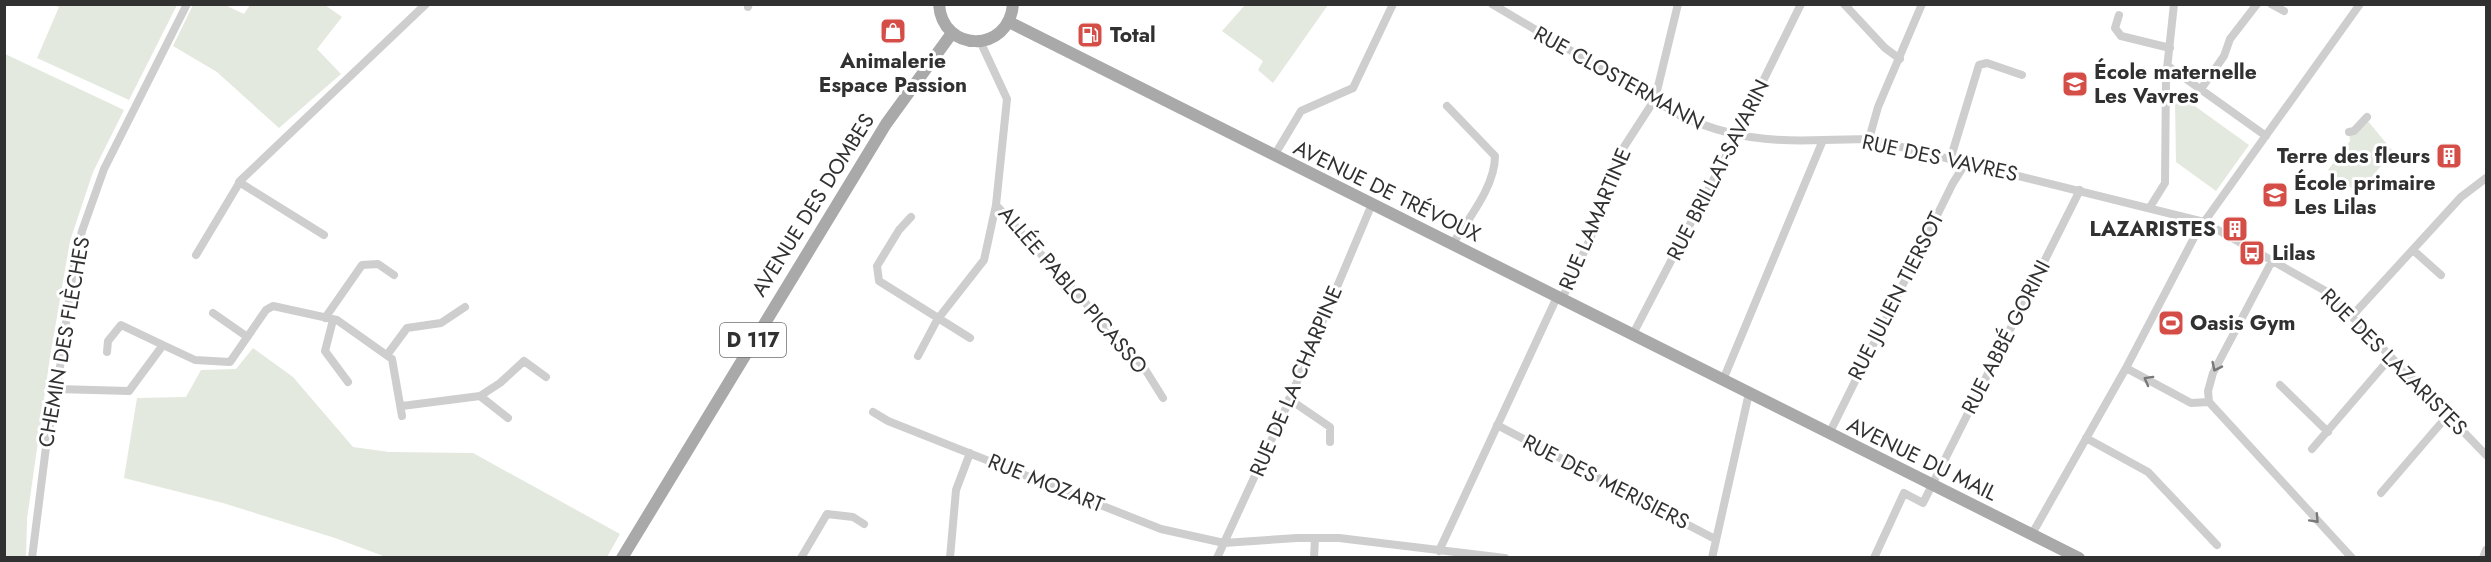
<svg xmlns="http://www.w3.org/2000/svg" width="2491" height="562" font-family="Jost,sans-serif">
  <style>
    .green { fill: #e3e9de }
    .lines { fill: none; stroke-linecap: round; stroke-linejoin: round }
    .street { stroke: #cecece; stroke-width: 8 }
    .primary { stroke: #a9a9a9; stroke-width: 12 }
    .oneway { stroke: #787878 }
    .labels { text-anchor: middle; stroke-width: 6; stroke-linejoin: round; paint-order: stroke }
    .shield { fill: #fff; stroke: #6f6f6f; stroke-width: 1.5 }
    .shield-label { font-size: 20px; font-weight: bold; fill: #313131 }
    .poi-label { font-size: 21px; font-weight: bold; fill: #313131; stroke: #fff; text-anchor: start }
    .street-label { font-size: 21px; fill: #313131; stroke: #fff }
  </style>
  <rect width="100%" height="100%" fill="#fff"/>
  <!-- green -->
  <path class="green" d="M54 5H177L129 100 37 58 59 7Z
    M193 5H225L244 14 250 5H325L342 17 317 49 341 74 279 128 217 72 173 46Z
    M1245 5H1328L1273 83 1258 70 1263 61 1222 31Z
    M5 54 124 110 93 172 70 241 50 357 27 519 26 558 4 557Z
    M2178 94 2249 145 2216 191 2176 162 2175 99Z
    M2367 120 2396 155 2380 167 2358 193 2328 170 2350 141 2349 133Z
    M253 348 293 377 353 447 389 452 473 453 620 534 607 557H386L335 538 223 503 124 478 137 398 186 397 201 370 236 369Z"/>
  <g class="lines">
    <!-- street -->
    <path class="street" d="M1492 4 1681 116C1730 138 1770 142 1823 140
      M1844 4 1885 48 1900 59
      M2271 4 2284 11
      M748 7 749 4
      M2119 15 2115 28 2121 36 2170 48
      M2168 66 2266 136
      M2201 89 2224 56 2230 39 2257 4
      M1447 106 1495 156C1495 187 1468 219 1452 245
      M2349 132 2354 131 2367 117
      M1869 139 1878 107 1922 4
      M1274 156 1301 111 1353 88 1393 4
      M1951 157 1979 65 1987 63 2022 75
      M239 182 324 235
      M996 205 1143 366 1163 398
      M2150 207 2165 183 2166 78 2174 4
      M911 217 899 230 877 266 879 281 970 338
      M2413 250 2441 275
      M196 255 241 180 426 4
      M2273 259 2213 373 2208 391 2209 402 2352 558
      M1562 299 1591 237 1605 189 1622 150 1655 99 1678 4
      M213 313 246 336
      M2352 316 2461 197 2486 178
      M325 318 362 265 378 264 394 275
      M333 320 325 351 348 382
      M1633 334 1736 136 1801 4
      M107 352 108 341 121 325 163 345
      M387 355 407 328 441 323 465 307
      M918 356 937 320 984 260 996 205 1007 99 980 41
      M2126 368 2191 403 2209 402
      M1723 380 1823 140 1869 139 2204 222 2329 293 2486 455
      M2280 385 2328 432
      M57 389 129 391 163 345 195 360 230 362 266 310 273 306 337 320 392 359 402 416
      M480 396 508 418
      M1289 399 1330 427V442
      M402 406 480 396 500 383 524 361 546 377
      M873 412 888 421 1161 529 1224 543 1297 538H1339L1505 558
      M1497 425 1715 539
      M1829 434 1953 183 1967 161
      M2086 438 2148 472 2217 545
      M2312 449 2391 357
      M2381 493 2448 415
      M2032 534 2126 368 2197 232 2360 4
      M1439 551 1557 297
      M32 558 47 439 57 389 73 271 82 231 104 169 187 4
      M801 558 827 514 853 517 864 524
      M950 558 956 490 970 453
      M1217 558 1282 417 1372 204
      M1314 558 1315 538
      M1712 558 1749 393
      M1874 558 1904 493 1923 503 2080 190
      M2483 558 2486 550"/>
    <!-- primary -->
    <path class="primary" d="M939 4C942 53 1009 54 1013 4
      M1009 22 2079 558
      M622 558 886 124 952 33"/>
  </g>
  <!-- one-way arrows -->
  <defs><path id="oneway-chevron" d="M-2-3.5L2.5 0L-2 3.5" fill="none" stroke-width="1.6" stroke-linecap="round" stroke-linejoin="round" transform="scale(1.5)"/></defs>
  <g class="oneway">
    <use href="#oneway-chevron" transform="translate(2216 367) rotate(116)"/>
    <use href="#oneway-chevron" transform="translate(2148 380) rotate(-151)"/>
    <use href="#oneway-chevron" transform="translate(2315 519) rotate(47)"/>
  </g>
  <!-- icons -->
  <defs>
    <g id="shop-square" transform="scale(1.35)"><rect x="-9" y="-9" width="18" height="18" rx="4" fill="#d44e47" stroke="#fff"/><path d="M-5-2.5h2.3a2.7 3.5 0 0 1 5.4 0H5L5.5 6h-11ZM-1.5-2.5h3a1.5 2.3 0 0 0-3 0Z" fill="#fff"/></g>
    <g id="fuel-square" transform="scale(1.35)"><rect x="-9" y="-9" width="18" height="18" rx="4" fill="#d44e47" stroke="#fff"/><path d="M-5.5-6h7V0h2V4h1.3V-2.5L3-4.5l.8-.8L6-3V5H2.5V1h-1V6h-7ZM-4.2-4.7v3.2H.2V-4.7Z" fill="#fff"/></g>
    <g id="school-square" transform="scale(1.35)"><rect x="-9" y="-9" width="18" height="18" rx="4" fill="#d44e47" stroke="#fff"/><path d="M0-5L7-2L0 1L-7-2ZM-4 1L0 2.5L4 1V4Q0 6-4 4Z" fill="#fff"/></g>
    <g id="building-square" transform="scale(1.35)"><rect x="-9" y="-9" width="18" height="18" rx="4" fill="#d44e47" stroke="#fff"/><path d="M-4-6H4V6H1V3H-1V6H-4ZM-2.5-4.3h1.7v1.8h-1.7ZM.8-4.3h1.7v1.8H.8ZM-2.5-1h1.7V.8h-1.7ZM.8-1h1.7V.8H.8Z" fill="#fff"/></g>
    <g id="bus-square" transform="scale(1.35)"><rect x="-9" y="-9" width="18" height="18" rx="4" fill="#d44e47" stroke="#fff"/><path d="M-5-6H5V4H4V6H2V4H-2V6H-4V4H-5ZM-3.5-4V0h7V-4ZM-3.5 1.2v1.5H-2V1.2ZM2 1.2v1.5H3.5V1.2Z" fill="#fff"/></g>
    <g id="stadium-square" transform="scale(1.35)"><rect x="-9" y="-9" width="18" height="18" rx="4" fill="#d44e47" stroke="#fff"/><path d="M0-5a6.5 5 0 1 0 0 10a6.5 5 0 1 0 0-10ZM-3.5-1.8h7v3.6h-7Z" fill="#fff"/></g>
  </defs>
  <g fill-rule="evenodd">
    <use href="#shop-square" x="893" y="31"/>
    <use href="#fuel-square" x="1090" y="35"/>
    <use href="#school-square" x="2075" y="84"/>
    <use href="#building-square" x="2449" y="156"/>
    <use href="#school-square" x="2275" y="195"/>
    <use href="#building-square" x="2235" y="229"/>
    <use href="#bus-square" x="2252" y="253"/>
    <use href="#stadium-square" x="2171" y="323"/>
  </g>
  <g class="labels">
    <!-- shield labels -->
    <rect class="shield" x="720" y="323" width="66" height="34" rx="4.5"/>
    <g class="shield-label">
      <text x="753" y="347">D 117</text>
    </g>
    <!-- poi labels -->
    <g class="poi-label">
      <text x="1110" y="42">Total</text>
      <text x="893" y="68" text-anchor="middle">Animalerie<tspan x="893" dy="24">Espace Passion</tspan></text>
      <text x="2094" y="79">École maternelle<tspan x="2094" dy="24">Les Vavres</tspan></text>
      <text x="2430" y="163" text-anchor="end">Terre des fleurs</text>
      <text x="2294" y="190">École primaire<tspan x="2294" dy="24">Les Lilas</tspan></text>
      <text x="2216" y="236" text-anchor="end">LAZARISTES</text>
      <text x="2272" y="260">Lilas</text>
      <text x="2190" y="330">Oasis Gym</text>
    </g>
    <!-- street labels -->
    <g class="street-label">
      <text transform="translate(1619 78) rotate(29)" y="7">RUE CLOSTERMANN</text>
      <text transform="translate(1940 158) rotate(12)" y="7">RUE DES VAVRES</text>
      <text transform="translate(1718 170) rotate(-63)" y="7">RUE BRILLAT-SAVARIN</text>
      <text transform="translate(1387 191) rotate(26)" y="7">AVENUE DE TRÉVOUX</text>
      <text transform="translate(813 205) rotate(-58)" y="7">AVENUE DES DOMBES</text>
      <text transform="translate(1595 219) rotate(-67)" y="7">RUE LAMARTINE</text>
      <text transform="translate(1073 290) rotate(49)" y="7">ALLÉE PABLO PICASSO</text>
      <text transform="translate(1896 296) rotate(-63)" y="7">RUE JULIEN TIERSOT</text>
      <text transform="translate(2006 337) rotate(-63)" y="7">RUE ABBÉ GORINI</text>
      <text transform="translate(64 342) rotate(-80)" y="7">CHEMIN DES FLÈCHES</text>
      <text transform="translate(2394 362) rotate(45)" y="7">RUE DES LAZARISTES</text>
      <text transform="translate(1296 381) rotate(-67)" y="7">RUE DE LA CHARPINE</text>
      <text transform="translate(1922 459) rotate(26)" y="7">AVENUE DU MAIL</text>
      <text transform="translate(1606 482) rotate(27)" y="7">RUE DES MERISIERS</text>
      <text transform="translate(1046 483) rotate(22)" y="7">RUE MOZART</text>
    </g>
  </g>
  <!-- border -->
  <rect width="2491" height="562" fill="none" stroke="#313131" stroke-width="12"/>
</svg>
